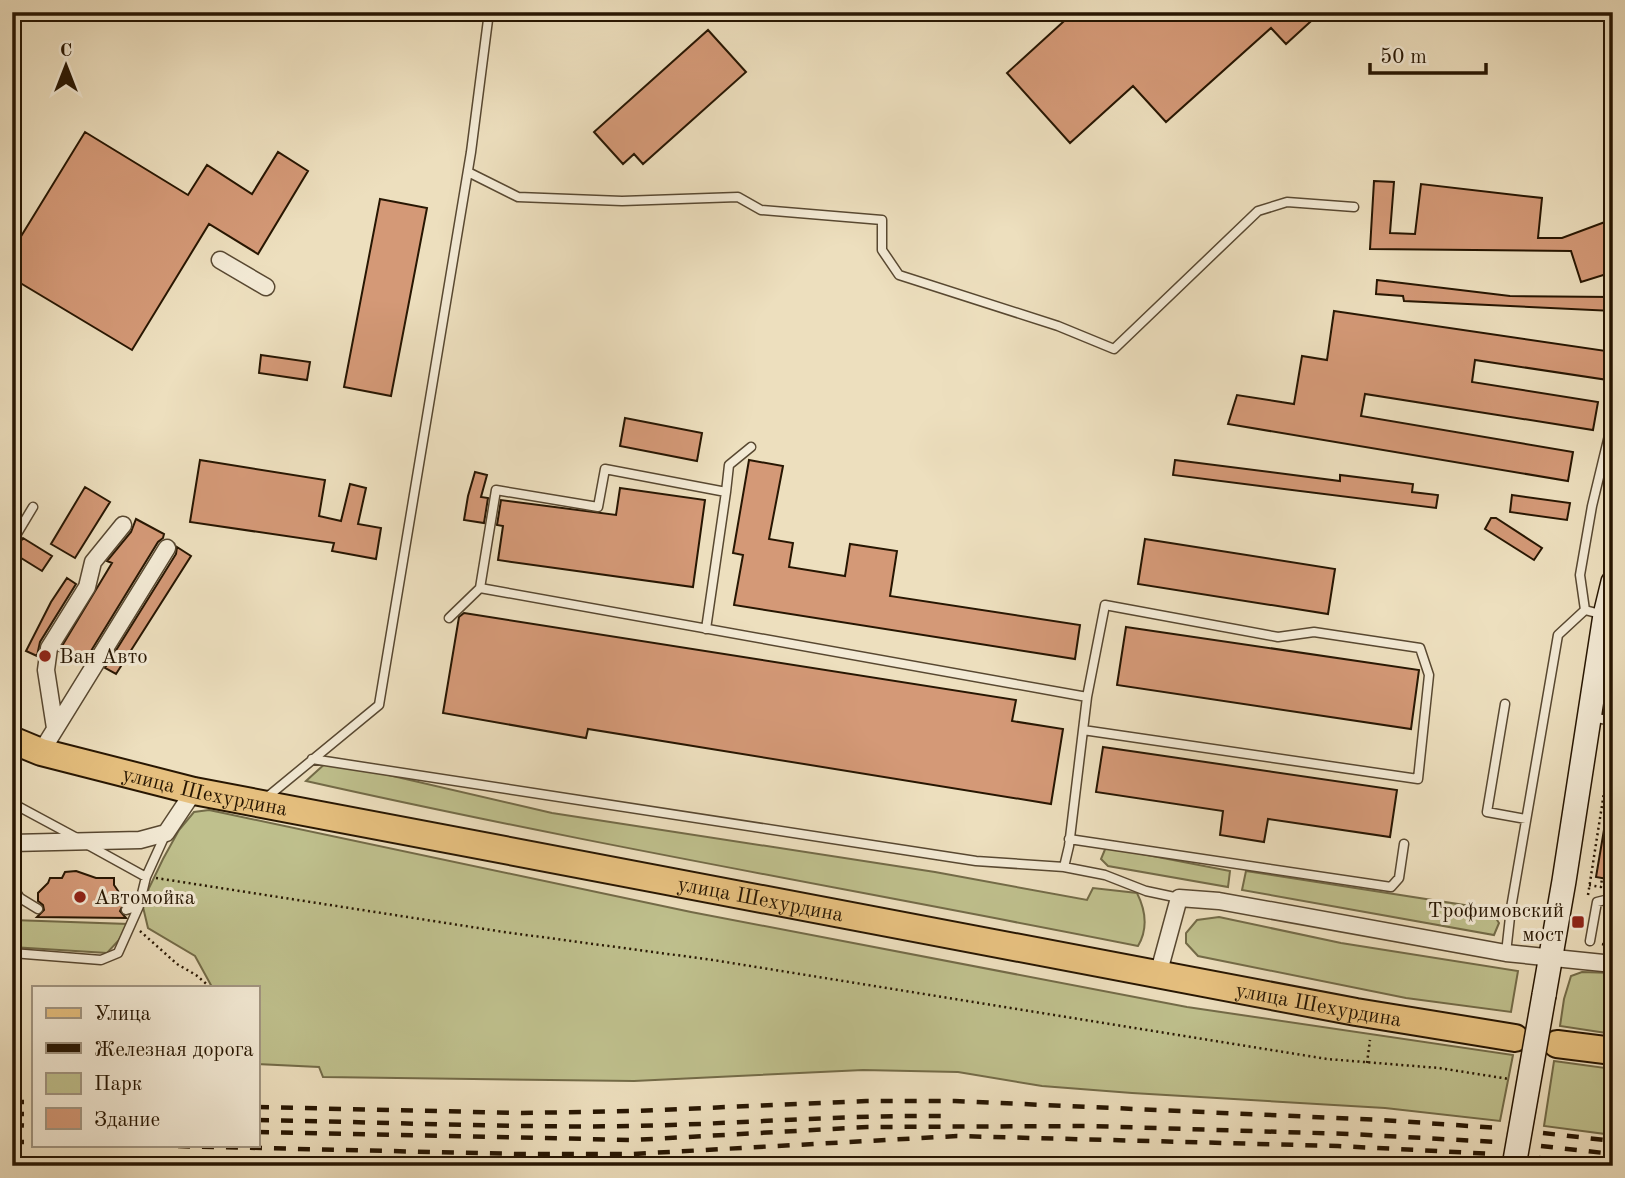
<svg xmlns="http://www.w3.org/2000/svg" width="1625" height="1178" font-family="'Old Standard TT',serif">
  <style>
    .green { fill: #bfc08d; stroke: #736b48; stroke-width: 2 }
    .building { fill: #d49977; stroke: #271602; stroke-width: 2 }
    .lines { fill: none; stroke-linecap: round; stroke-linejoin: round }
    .lane-casing { stroke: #584831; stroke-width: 11 }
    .street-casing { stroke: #584831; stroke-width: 19 }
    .secondary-casing { stroke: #271602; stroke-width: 26 }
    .primary-casing { stroke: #271602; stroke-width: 30 }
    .path { stroke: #271602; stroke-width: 2.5; stroke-dasharray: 2 3.5; stroke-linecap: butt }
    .lane { stroke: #f3ead5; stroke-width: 8 }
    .street { stroke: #f3ead5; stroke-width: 16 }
    .secondary { stroke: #f3ead5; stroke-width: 23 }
    .primary { stroke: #e6c07f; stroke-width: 26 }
    .rail { stroke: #271602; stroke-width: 4.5; stroke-dasharray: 12 12; stroke-linecap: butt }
    .secondary-bridge-casing { stroke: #271602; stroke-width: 26; stroke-linecap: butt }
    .secondary-bridge { stroke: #f3ead5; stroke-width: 23 }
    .poi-dot { fill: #8f2418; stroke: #f3ead5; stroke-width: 2.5 }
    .labels { text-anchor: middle; stroke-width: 6; stroke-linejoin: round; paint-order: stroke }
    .poi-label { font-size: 21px; fill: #271602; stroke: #f3ead5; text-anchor: start }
    .street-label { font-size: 21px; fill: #271602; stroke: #f3ead5 }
  </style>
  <rect width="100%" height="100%" fill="#eddfbe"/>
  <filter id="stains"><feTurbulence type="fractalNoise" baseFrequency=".00286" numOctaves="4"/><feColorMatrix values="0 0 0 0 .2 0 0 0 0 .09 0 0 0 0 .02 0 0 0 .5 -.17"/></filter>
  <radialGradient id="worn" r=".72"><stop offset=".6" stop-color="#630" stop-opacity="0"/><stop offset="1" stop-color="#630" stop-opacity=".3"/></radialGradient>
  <!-- green -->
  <path class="green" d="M328 761 552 813 935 872 1087 900 1093 888 1137 893C1146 911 1148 929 1138 946 861 891 582 843 306 781Z
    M209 810 691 912 1187 1007 1513 1055 1500 1121 1385 1108 1132 1093 1042 1086 958 1072 863 1070 634 1081 323 1077 319 1067 257 1064V987H212L195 956 148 928 143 907 149 888 163 859 179 830 194 812Z
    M1106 847 1230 871 1228 887 1108 866 1101 859Z
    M1246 871 1490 909 1499 923 1494 935 1242 890Z
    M1219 917 1341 943 1518 971 1511 1012 1406 998 1198 956 1186 943V933L1197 920Z
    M12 920 128 924 119 940 107 953 12 947Z
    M1582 972 1613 973V1034L1560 1026 1564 999 1571 976Z
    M1554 1061 1613 1069V1135L1544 1126Z"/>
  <!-- building -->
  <path class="building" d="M1074 12H1321L1286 44 1271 28 1166 122 1133 86 1070 143 1007 73Z
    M708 30 746 72 643 164 634 154 623 164 594 132Z
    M85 132 188 195 207 165 252 194 278 152 308 171 258 254 209 224 132 350 12 278V251Z
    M1374 181 1394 182 1390 233 1415 234 1421 184 1542 198 1538 238H1562L1613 219V272L1581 282 1571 251 1370 249Z
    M380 199 427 208 391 396 344 387Z
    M1377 280 1510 296 1613 297V311L1404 301 1403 296 1376 294Z
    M1334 311 1613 352 1608 380 1475 360 1472 382 1598 402 1593 430 1365 394 1361 416 1573 452 1568 481 1228 424 1237 395 1294 404 1302 356 1327 360Z
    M261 355 310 362 307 380 259 373Z
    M625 418 702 433 697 461 620 446Z
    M200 460 325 480 319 516 341 521 350 484 366 488 358 524 381 528 376 559 332 551 334 543 190 522Z
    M749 460 783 466 769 539 793 543 789 567 845 576 850 544 897 551 890 596 1080 625 1075 659 734 605 743 555 733 553Z
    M1175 460 1340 481V475L1413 484 1412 492 1438 495 1436 508 1173 475Z
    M475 472 487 475 481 497 488 498 484 523 464 520 468 496Z
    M85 487 110 502 75 558 51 544Z
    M620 488 705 500 693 587 498 560 503 526 497 525 501 500 616 515Z
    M1512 495 1570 503 1567 520 1510 512Z
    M1491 518H1496L1542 548 1534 560 1485 529Z
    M136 519 164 534 163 538 158 542 83 664 59 651 112 563 107 561 131 532Z
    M23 538 52 556 42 571 13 553Z
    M1145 539 1335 569 1328 614 1138 584Z
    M177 547 191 556 116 674 105 668 176 554Z
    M67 578 76 584 40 642 37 656 26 651 51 602Z
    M464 613 1016 700 1012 721 1063 729 1051 804 588 729 586 738 443 713 459 617Z
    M1126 627 1419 670 1411 729 1117 685Z
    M1103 747 1397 790 1390 837 1268 819 1264 842 1220 835 1223 811 1096 792Z
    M1606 818 1613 819V880L1596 877Z
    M76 871 96 878H114V885L125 901 120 911 126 918 37 917 44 910 43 905 38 901V893L48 883 50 878H62L65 872Z"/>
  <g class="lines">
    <!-- lane casing -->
    <g class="lane-casing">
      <path id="lane" d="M468 172 518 197 622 201 738 197 761 210 882 220V250L899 275 1058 326 1114 349 1258 211 1287 202 1354 207
        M726 492 729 465 751 447
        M12 542 33 507
        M1604 615 1585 610 1580 575 1592 506 1613 419
        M449 618 480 588
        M706 629 726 492 605 469 598 507 496 490 480 588 1087 697
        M1505 704 1487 812 1526 819
        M1591 717 1613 721
        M312 759 976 861 1064 867 1105 875 1146 891 1179 898
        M266 798 379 705 471 152 489 12
        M12 803 77 838
        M1069 839 1391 887 1399 878 1404 844
        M88 845 146 877
        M1064 867 1069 846 1087 697 1105 605 1278 637 1314 632 1420 648 1429 675 1418 779 1083 730
        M12 886 20 898 38 909
        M126 910 139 906 146 877 166 833
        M1590 941 1597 902 1613 898
        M12 953 101 960 118 953 139 906
        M1506 953 1511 908 1558 635 1585 610"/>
    </g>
    <!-- street casing -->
    <g class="street-casing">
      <path id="street" d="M220 260 266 287
        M55 728 46 670 49 648 87 587 93 562 123 525
        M41 752 167 548
        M12 843 140 840 166 833 194 791
        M1158 975 1179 898 1219 901 1506 953 1613 964"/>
    </g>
    <!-- secondary casing -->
    <g class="secondary-casing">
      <path id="secondary" d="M1544 995 1564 881 1605 615 1613 582"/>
    </g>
    <!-- primary casing -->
    <g class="primary-casing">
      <g id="primary">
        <path id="s1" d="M12 740 41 752 194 791 1356 1012 1515 1038"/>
        <path d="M1557 1044 1613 1051"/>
      </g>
    </g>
    <!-- path -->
    <path class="path" d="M156 878 504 932 713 960 1327 1059 1439 1068 1509 1079
      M1589 885 1601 887 1602 878
      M1588 895 1613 735
      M140 931 177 964 196 975 210 987
      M1602 944 1613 947
      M1367 1063 1370 1040"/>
    <!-- lane -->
    <use href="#lane" class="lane"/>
    <!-- street -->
    <use href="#street" class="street"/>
    <!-- secondary -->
    <use href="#secondary" class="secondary"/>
    <!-- primary -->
    <use href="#primary" class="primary"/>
    <!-- rail -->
    <path class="rail" d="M12 1102H33
      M257 1107 522 1113 635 1111 866 1101H955L1382 1120 1499 1128
      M12 1114H33
      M257 1120C383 1122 509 1128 634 1126 737 1124 839 1115 942 1116
      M12 1125 33 1126
      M257 1132 634 1140 867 1127 1089 1126 1349 1134 1497 1142
      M1543 1133 1613 1141
      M12 1142H33
      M130 1145 519 1154H633L957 1136 1338 1146 1495 1154
      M1541 1146 1613 1154
      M1539 1158 1601 1166"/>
    <!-- secondary-bridge casing -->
    <g class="secondary-bridge-casing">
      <path id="secondary-bridge" d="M1514 1166 1544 995"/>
    </g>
    <!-- secondary-bridge -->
    <use href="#secondary-bridge" class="secondary-bridge"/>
  </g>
  <!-- markers -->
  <g class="poi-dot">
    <circle cx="45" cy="656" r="7"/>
    <circle cx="80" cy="897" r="7"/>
    <rect x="1571" y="915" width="14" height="14" rx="3.5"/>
  </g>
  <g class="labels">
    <!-- poi labels -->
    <g class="poi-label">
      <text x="59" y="663">Ван Авто</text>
      <text x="94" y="904">Автомойка</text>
      <text x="1564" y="917" text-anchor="end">Трофимовский<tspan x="1564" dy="24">мост</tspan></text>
    </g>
    <!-- street labels -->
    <g class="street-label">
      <text dy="7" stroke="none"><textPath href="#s1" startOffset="200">улица Шехурдина</textPath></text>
      <text dy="7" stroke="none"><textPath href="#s1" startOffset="766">улица Шехурдина</textPath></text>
      <text dy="7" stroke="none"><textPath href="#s1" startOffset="1334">улица Шехурдина</textPath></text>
    </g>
  </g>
  <!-- margin -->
  <rect width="1625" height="1178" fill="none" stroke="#eddfbe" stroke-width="42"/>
  <rect x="14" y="14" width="1597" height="1150" fill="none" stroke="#271602" stroke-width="3.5"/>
  <rect x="21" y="21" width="1583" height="1136" fill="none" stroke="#271602" stroke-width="2"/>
  <!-- legend -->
  <rect x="32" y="986" width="228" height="161" fill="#f3ead5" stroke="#a19581" stroke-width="2"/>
  <rect x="46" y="1008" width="35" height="10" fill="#e6c07f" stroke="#a19581" stroke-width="2"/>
  <text x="94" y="1020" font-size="21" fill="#271602">Улица</text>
  <rect x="46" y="1043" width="35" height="10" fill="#271602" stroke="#a19581" stroke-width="2"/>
  <text x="94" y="1056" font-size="21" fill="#271602">Железная дорога</text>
  <rect x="46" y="1073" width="35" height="21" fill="#bfc08d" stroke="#a19581" stroke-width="2"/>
  <text x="94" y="1090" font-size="21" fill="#271602">Парк</text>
  <rect x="46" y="1108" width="35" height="21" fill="#d49977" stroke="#a19581" stroke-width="2"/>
  <text x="94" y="1126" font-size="21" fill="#271602">Здание</text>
  <!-- north arrow -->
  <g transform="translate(66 66)" stroke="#f3ead5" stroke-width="5" paint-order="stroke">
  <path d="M0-5L12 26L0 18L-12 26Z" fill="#271602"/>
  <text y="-10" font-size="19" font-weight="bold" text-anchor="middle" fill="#271602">С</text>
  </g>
  <!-- scale -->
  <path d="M1370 63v10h116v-10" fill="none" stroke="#271602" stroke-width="3.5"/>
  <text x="1380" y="63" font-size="21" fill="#271602" stroke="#f3ead5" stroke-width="5" paint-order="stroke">50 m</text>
  <rect width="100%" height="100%" filter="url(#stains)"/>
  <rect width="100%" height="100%" fill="url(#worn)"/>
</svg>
